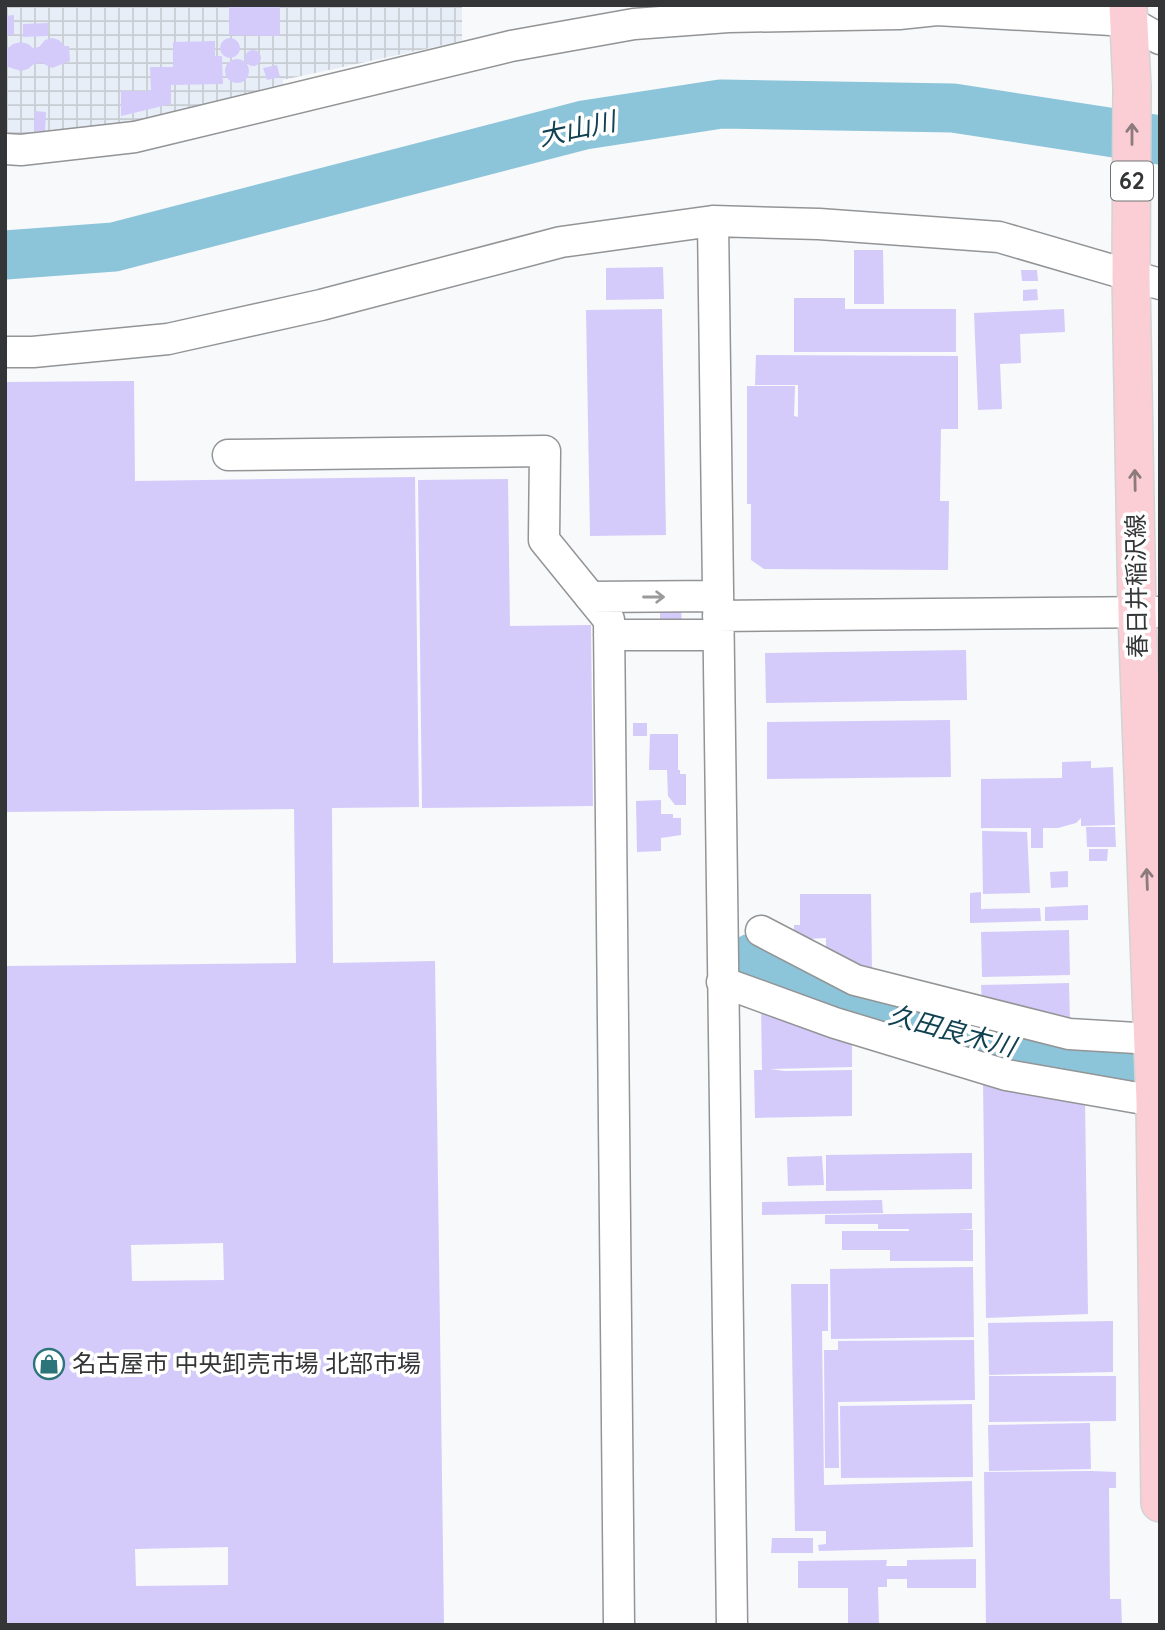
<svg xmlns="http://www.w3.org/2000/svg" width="1165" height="1630" font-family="Quicksand,'Noto Sans JP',sans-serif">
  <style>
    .industrial { fill: url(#industrial-grid) }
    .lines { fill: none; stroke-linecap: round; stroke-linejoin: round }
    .river { stroke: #8cc4d9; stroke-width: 49 }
    .building { fill: #d4cbfa; fill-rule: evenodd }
    .minor-casing { stroke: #939496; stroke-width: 33 }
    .major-casing { stroke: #d2d3d3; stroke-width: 40 }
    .minor { stroke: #fff; stroke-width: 30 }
    .major { stroke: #faced4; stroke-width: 37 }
    .oneway { stroke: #8d7a7d }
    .oneway2 { stroke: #9a9a9a }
    .labels { text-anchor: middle; stroke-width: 7; stroke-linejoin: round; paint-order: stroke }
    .shield { fill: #fff; stroke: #717272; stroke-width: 2 }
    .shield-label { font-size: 23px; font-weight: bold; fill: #343536 }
    .street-label { font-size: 24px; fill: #343536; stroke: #fff }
    .poi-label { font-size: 24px; fill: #343536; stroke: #fff; text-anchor: start }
    .water-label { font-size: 26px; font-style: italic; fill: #114252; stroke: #fff }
  </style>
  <defs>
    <pattern id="industrial-grid" width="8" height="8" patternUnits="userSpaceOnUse" patternTransform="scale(1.75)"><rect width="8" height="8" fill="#e8eef7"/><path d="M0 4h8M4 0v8" fill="none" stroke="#c8cdd4"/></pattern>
  </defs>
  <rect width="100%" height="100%" fill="#f7f9fb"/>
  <!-- industrial -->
  <path class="industrial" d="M5 5H462V41L283 80V94L128 128 5 138Z"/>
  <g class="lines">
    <!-- river -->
    <path class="river" d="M5 255 114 247 584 125 721 104 953 108 1160 140
      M752 958 906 1022 991 1046 1160 1070"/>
  </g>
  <!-- building -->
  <path class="building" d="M229 5H280V36L229 35Z
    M14 15V35H5V16Z
    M48 23V36L23 37V24Z
    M220 48a10 10 0 1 1 20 0a10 10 0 1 1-20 0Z
    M52 38 59 40 65 46H69L70 61 52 68 42 63 34 64 28 69 21 71 5 66V50L13 44 21 42 28 44 33 48 39 47 45 40Z
    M215 41V56H222L223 84 171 85V104L121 116V91H151L150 67H173V42Z
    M245 58a8 8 0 1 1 16 0a8 8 0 1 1-16 0Z
    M225 71a12 12 0 1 1 24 0a12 12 0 1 1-24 0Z
    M277 65 280 77 267 80 263 68Z
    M35 111 46 112 45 131H34Z
    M854 250H883L884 304H854Z
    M663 267 664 299 606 300V268Z
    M1021 270H1037L1038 281H1022Z
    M1037 289 1038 300 1023 301V290Z
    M794 298H845V309H956V352H794Z
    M662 309 666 535 590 536 586 310Z
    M1064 309 1065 332 1020 334 1021 363 1000 364 1002 409 978 410 974 313Z
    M756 355 958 356V429H941L940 501H949L948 570 764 569 751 560V504H747V386H795L794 416 798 417V385H755Z
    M134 381 135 481 415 477 419 807 332 808 333 963 435 961 444 1625H5V966L296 963 294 809 5 812V382ZM223 1243 224 1280 132 1281 131 1245ZM228 1547V1585L136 1586 135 1549Z
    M508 479 510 626 591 625 593 806 422 808 418 480Z
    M681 609 682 623H660V610Z
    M966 650 967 700 766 703 765 653Z
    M950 720 951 777 767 779V722Z
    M633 723H647V736H633Z
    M650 734H678V770H680V774H686V805H675L668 796 667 770H649Z
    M1091 761V768L1113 767 1115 825 1081 826V818L1076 823 1058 828H1043V848H1031V828H981V779L1062 778V762Z
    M661 800V814H673V818H681V835L661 838V851L637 852 636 801Z
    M1086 827H1115L1116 847H1087Z
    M982 831 1027 832 1030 893 983 894Z
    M1089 849H1108L1107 861H1089Z
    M1068 871V887L1051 888 1050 872Z
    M981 892V909L1040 908 1041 921 970 923V893Z
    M800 894H871L872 972 826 957V938L808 939V946H794V925H800Z
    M1088 905V920L1045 921V907Z
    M1069 930 1070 975 982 977 981 932Z
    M1069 983 1070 1021 982 1005 981 985Z
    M761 1005 852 1042V1067L770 1069 785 1071 852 1070V1116L755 1118 754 1070H762Z
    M983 1080 1085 1100 1088 1314 986 1318Z
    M972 1153V1189L826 1191V1155Z
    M822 1156 824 1185 788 1186 787 1157Z
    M882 1200 883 1213 762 1215V1202Z
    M972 1213V1229L958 1230H973V1261H890V1250H842V1231H909V1229H878V1224H825V1215Z
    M973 1267 974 1337 831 1339 830 1269Z
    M791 1284H828V1331H822L824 1485 972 1481 973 1547 819 1551 818 1545 826 1544V1531H795Z
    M1113 1321V1372L989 1375 988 1323Z
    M974 1340 975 1400 838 1402 839 1468H825L824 1350H838V1341Z
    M989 1376H1116V1421L989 1422Z
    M972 1404 973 1477 841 1478 840 1406Z
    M1090 1423 1091 1469 989 1471 988 1425Z
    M1092 1471 1116 1472V1488H1109L1110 1599H1121L1122 1625H986L984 1472Z
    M772 1538H813V1553H771Z
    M976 1559V1588H907V1579H887V1587H878L879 1625H848V1588H798V1561L887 1560 886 1566H907V1560Z"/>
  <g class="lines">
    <!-- minor casing -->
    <g class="minor-casing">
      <path id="minor" d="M933 5 937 10 1128 21 1160 39
        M5 149 21 150 135 137 511 46 634 24 728 17 899 14 937 10
        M713 221 732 1625
        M5 352H33L168 339 321 305 561 242 713 221 819 224 999 237 1160 284
        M228 455 545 451 544 540 609 620 619 1625
        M590 597 718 596
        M718 616 1160 612
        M609 635H718
        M761 931 855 980 1069 1034 1153 1039
        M722 982 835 1023 1006 1075 1155 1101"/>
    </g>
    <!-- major casing -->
    <g class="major-casing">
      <path id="major" d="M1128 5 1132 87 1131 276 1137 613 1155 1101 1160 1503"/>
    </g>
    <!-- minor -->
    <use href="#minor" class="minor"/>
    <!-- major -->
    <use href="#major" class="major"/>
  </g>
  <!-- one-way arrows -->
  <defs><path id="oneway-shaft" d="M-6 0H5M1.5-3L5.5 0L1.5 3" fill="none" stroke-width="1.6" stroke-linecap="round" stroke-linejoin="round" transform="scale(1.75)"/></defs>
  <g class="oneway">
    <use href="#oneway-shaft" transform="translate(1132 134) rotate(-90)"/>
    <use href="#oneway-shaft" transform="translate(1135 480) rotate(-91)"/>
    <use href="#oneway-shaft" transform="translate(1147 879) rotate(-92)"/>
  </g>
  <use class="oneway2" href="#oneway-shaft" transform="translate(654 597)"/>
  <!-- icons -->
  <defs>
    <g id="shop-ring" transform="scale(1.575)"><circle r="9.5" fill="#fff" stroke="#2b757a" stroke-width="1.5"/><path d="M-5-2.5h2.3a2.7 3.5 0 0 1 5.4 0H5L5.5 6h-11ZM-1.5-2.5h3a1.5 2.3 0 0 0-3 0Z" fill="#2b757a"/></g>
  </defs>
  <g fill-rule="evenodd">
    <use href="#shop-ring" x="49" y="1364"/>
  </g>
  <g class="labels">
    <!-- shield labels -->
    <rect class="shield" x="1111" y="161.5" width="42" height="39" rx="5"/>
    <g class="shield-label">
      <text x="1132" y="189">62</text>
    </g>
    <!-- street labels -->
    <g class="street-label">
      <text transform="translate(1137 586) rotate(-91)" y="8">春日井稲沢線</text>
    </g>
    <!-- poi labels -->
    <g class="poi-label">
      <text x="72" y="1372">名古屋市 中央卸売市場 北部市場</text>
    </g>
    <!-- water labels -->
    <g class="water-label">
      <text transform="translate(577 129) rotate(-12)" y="9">大山川</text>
      <text transform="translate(952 1031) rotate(15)" y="9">久田良木川</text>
    </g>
  </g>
  <!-- border -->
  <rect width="1165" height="1630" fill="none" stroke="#343536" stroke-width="14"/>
</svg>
